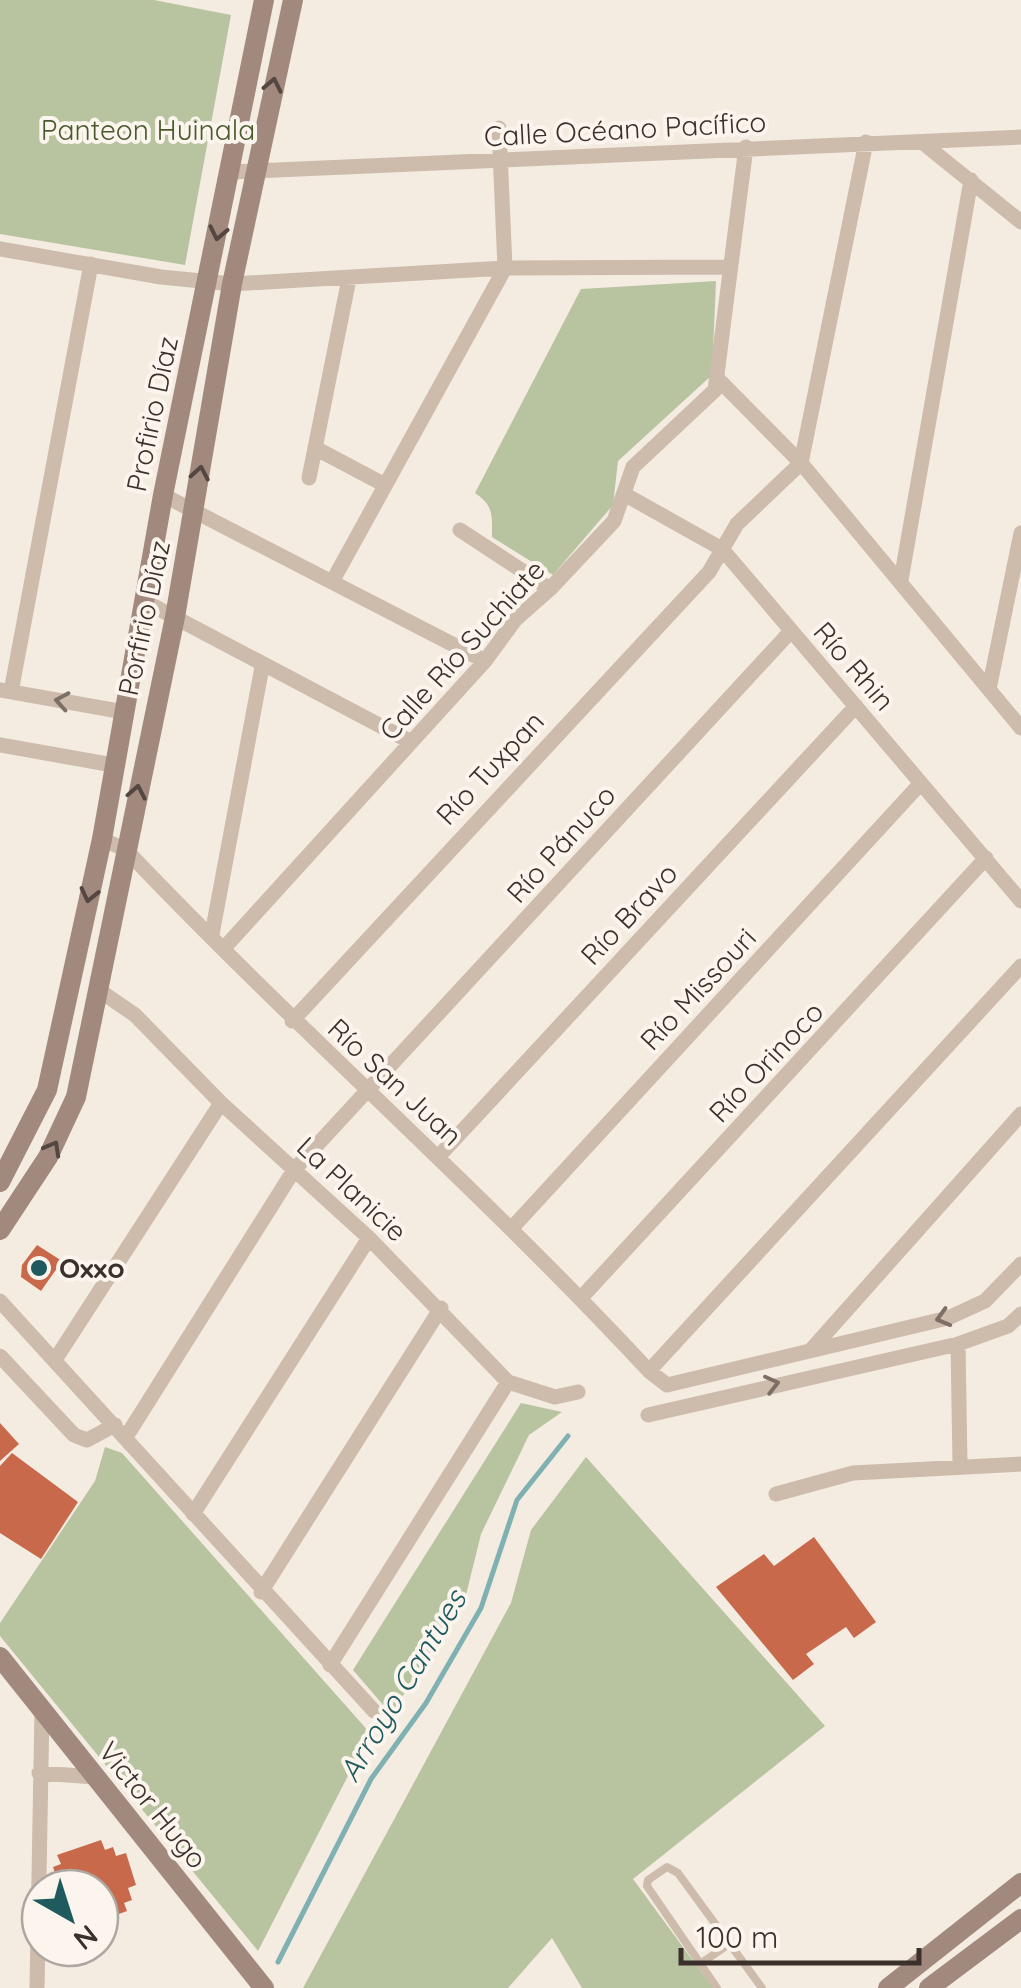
<svg xmlns="http://www.w3.org/2000/svg" width="1021" height="1988" font-family="Quicksand,sans-serif">
  <style>
    .green { fill: #b8c4a0 }
    .lines { fill: none; stroke-linecap: round; stroke-linejoin: round }
    .stream { stroke: #7fb0b2; stroke-width: 5 }
    .building { fill: #c8694b }
    .lane { stroke: #cdbbac; stroke-width: 8 }
    .street { stroke: #cdbbac; stroke-width: 15 }
    .secondary { stroke: #a18a7d; stroke-width: 20 }
    .oneway { stroke: #544640 }
    .oneway2 { stroke: #7d6f65 }
    .poi-dot { fill: #1f5a5e; stroke: #fbf5ee; stroke-width: 4 }
    .labels { text-anchor: middle; stroke-width: 8; stroke-linejoin: round; paint-order: stroke }
    .street-label { font-size: 28px; fill: #3b302b; stroke: #fbf5ee }
    .park-label { font-size: 28px; fill: #4a5a2e; stroke: #fbf5ee }
    .poi-label { font-size: 28px; font-weight: bold; fill: #3b302b; stroke: #fbf5ee; text-anchor: start }
    .water-label { font-size: 30px; font-style: italic; fill: #1f5a5e; stroke: #fbf5ee }
  </style>
  <rect width="100%" height="100%" fill="#f4ebe1"/>
  <!-- green -->
  <path class="green" d="M0 0H154L231 15 185 265 0 234Z
    M716 281 712 375 618 461 613 505 553 575 492 537C492 515 494 506 475 493L581 289Z
    M521 1403 562 1412 529 1435 481 1534 465 1599 391 1714 353 1670Z
    M105 1447 122 1453 370 1733 258 1951 0 1636V1623L95 1481Z
    M586 1457 825 1726 633 1879 713 1988H582L552 1938 508 1988H303L511 1603 531 1530Z"/>
  <g class="lines">
    <!-- stream -->
    <path class="stream" d="M278 1962 371 1779 426 1703 481 1608 517 1500 568 1436"/>
  </g>
  <!-- building -->
  <path class="building" d="M37 1245 62 1261 41 1291 21 1277 22 1265Z
    M0 1423 19 1444 0 1461Z
    M12 1453 78 1502 41 1559 0 1533V1466Z
    M814 1537 876 1622 854 1638 846 1627 806 1654 814 1664 793 1680 716 1587 764 1554 774 1566Z
    M101 1840 105 1850 113 1847 116 1856 126 1853 136 1885 128 1888 132 1900 124 1903 127 1911 100 1921V1888H60L53 1867 61 1864 57 1855Z"/>
  <g class="lines">
    <!-- lane -->
    <path class="lane" d="M700 1964 729 1944
      M717 1988 647 1886 648 1880 667 1867 678 1873 762 1988"/>
    <!-- street -->
    <path class="street" d="M923 143 1021 222
      M231 172 1021 137
      M0 249 161 277 232 284 505 268 728 267
      M719 380 801 463 1021 728
      M317 449 385 485
      M309 478 349 279
      M624 494 722 549 1021 901
      M163 495 485 661
      M460 530 550 589
      M901 580 971 180
      M332 582 505 268 499 128
      M144 601 411 742
      M989 689 1021 533
      M0 690 124 712
      M11 692 91 264
      M0 745 113 765
      M102 839 126 850C295 1028 481 1190 649 1371L667 1385 948 1318 985 1301 1021 1264
      M212 934 262 667
      M225 947 485 661 515 620 550 589 614 521 633 467 715 390 746 147
      M100 991 135 1015 221 1103 369 1238 508 1382 555 1397 578 1392
      M292 1021 709 572 737 524 801 463 866 142
      M439 1156 856 706
      M512 1228 921 783
      M581 1298 986 858
      M0 1301 374 1711
      M958 1344 960 1464
      M811 1350 1021 1114
      M0 1356 74 1435 87 1440 115 1425
      M55 1360 221 1103
      M649 1371 1021 966
      M648 1415 958 1344 1008 1326 1021 1314
      M126 1437 294 1170 791 631
      M776 1494 853 1473 1021 1464
      M193 1514 369 1238
      M261 1592 441 1308
      M330 1665 508 1382
      M39 1773 95 1777
      M37 1988 42 1710"/>
    <!-- secondary -->
    <path class="secondary" d="M0 1182 47 1090 102 839 163 495 264 0
      M0 1230 48 1157 76 1097 175 617 232 284 293 0
      M0 1657 264 1988
      M888 1988 1021 1883
      M929 1988 1021 1919"/>
  </g>
  <!-- one-way arrows -->
  <defs><path id="oneway-chevron" d="M-2-3.5L2.5 0L-2 3.5" fill="none" stroke-width="1.6" stroke-linecap="round" stroke-linejoin="round" transform="scale(2.5)"/></defs>
  <g class="oneway">
    <use href="#oneway-chevron" transform="translate(273 85) rotate(-78)"/>
    <use href="#oneway-chevron" transform="translate(218 233) rotate(102)"/>
    <use href="#oneway-chevron" transform="translate(200 473) rotate(-80)"/>
    <use href="#oneway-chevron" transform="translate(137 792) rotate(-79)"/>
    <use href="#oneway-chevron" transform="translate(89 895) rotate(103)"/>
    <use href="#oneway-chevron" transform="translate(53 1148) rotate(-61)"/>
  </g>
  <g class="oneway2">
    <use href="#oneway-chevron" transform="translate(62 701) rotate(-170)"/>
    <use href="#oneway-chevron" transform="translate(943 1318) rotate(164)"/>
    <use href="#oneway-chevron" transform="translate(772 1384) rotate(-14)"/>
  </g>
  <!-- markers -->
  <circle class="poi-dot" cx="39" cy="1268" r="10"/>
  <g class="labels">
    <!-- street labels -->
    <g class="street-label">
      <text transform="translate(625 129) rotate(-3)" y="10">Calle Océano Pacífico</text>
      <text transform="translate(152 414) rotate(-78)" y="10">Profirio Díaz</text>
      <text transform="translate(144 618) rotate(-78)" y="10">Porfirio Díaz</text>
      <text transform="translate(462 650) rotate(-48)" y="10">Calle Río Suchiate</text>
      <text transform="translate(854 666) rotate(49)" y="10">Río Rhin</text>
      <text transform="translate(490 768) rotate(-47)" y="10">Río Tuxpan</text>
      <text transform="translate(561 844) rotate(-48)" y="10">Río Pánuco</text>
      <text transform="translate(629 914) rotate(-47)" y="10">Río Bravo</text>
      <text transform="translate(698 989) rotate(-47)" y="10">Río Missouri</text>
      <text transform="translate(766 1062) rotate(-47)" y="10">Río Orinoco</text>
      <text transform="translate(395 1082) rotate(43)" y="10">Río San Juan</text>
      <text transform="translate(352 1189) rotate(43)" y="10">La Planicie</text>
      <text transform="translate(153 1805) rotate(51)" y="10">Victor Hugo</text>
    </g>
    <!-- park labels -->
    <g class="park-label">
      <text x="148" y="140">Panteon Huinala</text>
    </g>
    <!-- poi labels -->
    <g class="poi-label">
      <text x="59" y="1278">Oxxo</text>
    </g>
    <!-- water labels -->
    <g class="water-label">
      <text transform="translate(403 1686) rotate(-59)" y="10">Arroyo Cantues</text>
    </g>
  </g>
  <!-- north arrow -->
  <g transform="translate(70 1918) rotate(141)"><circle r="48" fill="#fbf5ee" stroke="#aea6a0" stroke-width="2.5"/>
  <path d="M0-8L18 38L0 25L-18 38Z" fill="#1f5a5e"/>
  <text y="-15" font-size="28" font-weight="bold" text-anchor="middle" fill="#3b302b">N</text>
  </g>
  <!-- scale -->
  <path d="M681 1948v15h238v-15" fill="none" stroke="#3b302b" stroke-width="5"/>
  <text x="696" y="1948" font-size="30" fill="#3b302b" stroke="#fbf5ee" stroke-width="8" paint-order="stroke">100 m</text>
</svg>
